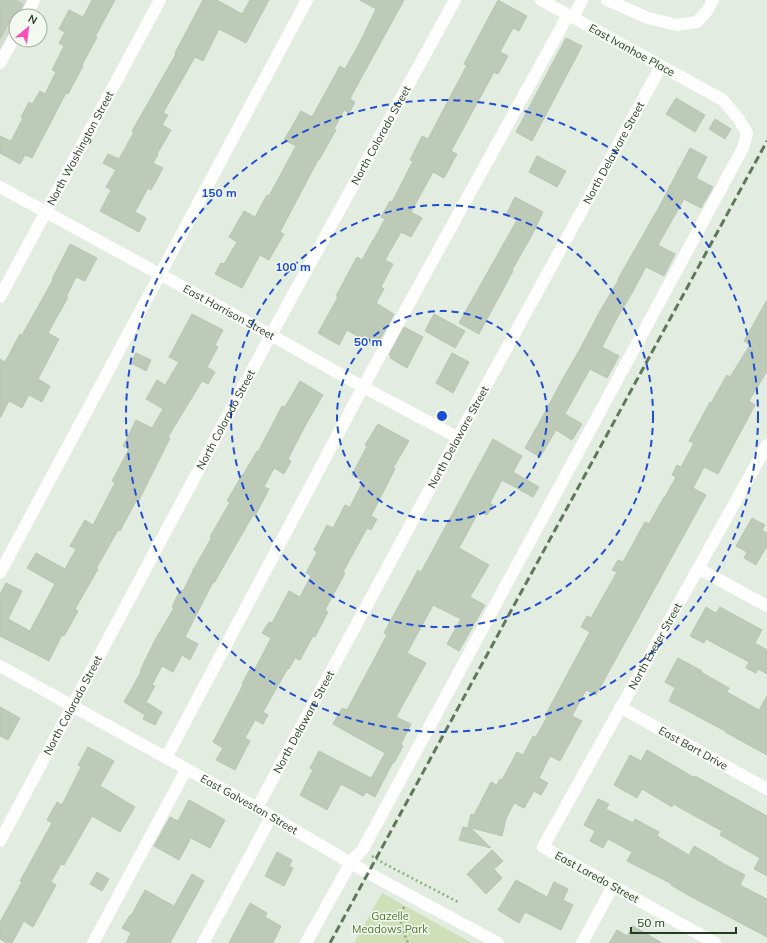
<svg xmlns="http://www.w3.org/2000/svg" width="767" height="943" font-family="Mulish,sans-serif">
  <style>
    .built { fill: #d2dcce }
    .green { fill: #cfdfb7 }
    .building { fill: #bdcab8; stroke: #b7c6b2 }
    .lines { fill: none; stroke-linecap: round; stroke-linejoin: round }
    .path { stroke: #87b27e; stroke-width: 2.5; stroke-dasharray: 2 3; stroke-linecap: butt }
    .minor { stroke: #fff; stroke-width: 12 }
    .rail { stroke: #5e7959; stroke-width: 3; stroke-dasharray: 8 4; stroke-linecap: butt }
    .ring { fill: none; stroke: #1d4ed8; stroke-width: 2; stroke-dasharray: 7 5 }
    .labels { text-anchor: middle; stroke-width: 3; stroke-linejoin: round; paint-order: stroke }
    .street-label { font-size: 11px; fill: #233d1f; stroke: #f3f8f0 }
    .park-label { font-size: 11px; fill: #4d7727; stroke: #f3f8f0 }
    .centre { fill: #1d4ed8; stroke: #f3f8f0; stroke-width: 2 }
    .ring-label { font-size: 12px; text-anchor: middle; font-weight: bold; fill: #1d4ed8; stroke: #f3f8f0; stroke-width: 3; stroke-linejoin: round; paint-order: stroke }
  </style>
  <rect width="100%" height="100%" fill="#e3ece0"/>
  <!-- built -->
  <path class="built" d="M0 0H30L21 16H16V25L0 55Z"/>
  <!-- green -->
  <path class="green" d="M382 893 472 943H354Z"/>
  <!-- building -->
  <path class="building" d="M0 0H15L23 4 13 22 10 20 0 39Z
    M92 0H115L95 37H97L82 65 83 66 68 94 66 93 32 158 25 155 20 164 0 153V136L11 141 23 118 21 117 29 102 32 104 40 91 45 94 56 72 52 70 64 46 59 43 65 32 59 29 69 10 83 17Z
    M203 0H217L242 14 250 0H269L246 43 219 29 203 61 195 57 163 113 168 115 162 125 171 130 157 154 158 155 153 163 163 168 151 190 148 188 135 212 146 218 139 232 100 211 111 190 106 187 116 170 103 163 108 154 119 159 134 132 132 131 176 54 175 53Z
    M360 0H404L353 93 350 99 355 102 349 113 344 110 334 129 336 130 319 160H318L280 232 284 234 269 260 260 255 242 288 215 274 221 263 224 264 237 242 229 237 244 211 255 217 267 195 269 196 296 146 284 140 301 111 312 117 340 66 345 69 358 46 376 9Z
    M498 0 527 16 519 31 513 28 500 52 508 56 498 74 494 72 451 151 457 154 444 178 433 172 411 212 422 218 411 237 401 232 385 260 393 264 381 287 384 289 376 303 394 314 376 347 347 330 339 345 318 333 338 297 336 296 357 257 362 260 373 240V241L385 219 381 217 390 201 392 202 413 161 410 160 422 136 428 139 467 65 464 64Z
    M566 38 582 46 532 141 516 132Z
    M676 98 705 115 695 132 666 114Z
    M715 119 731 129 725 139 709 129Z
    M690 148 707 157 696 178 713 187 701 208 684 199 658 245 675 254 664 276 646 267 632 293 616 320 602 347 619 356 607 378 590 369 565 414 582 424 572 440 556 430 540 457 525 448 544 414 561 382 580 349 600 311 619 279H618L659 207Z
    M537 156 566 171 557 187 529 172Z
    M515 197 543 212 531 237 512 270 513 271 479 334 459 323 517 220 506 215Z
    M70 244 97 258 85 281 76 277 66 297H68L62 308 48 333 59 339 38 379 50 386 42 402 29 395 22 408 9 401 0 418V359L5 362 20 334 22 335 53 280 52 279Z
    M767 300V371L749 401 755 405 718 474 704 467 693 488 706 495 596 695 586 690 572 716 582 721 575 733 560 761 550 756 539 778 548 783 541 795 534 791 524 808 514 803 506 819 502 836 468 827 471 814 474 815 491 782 497 785 500 779 502 780 517 752 523 755 533 736 536 737 547 717 545 716 590 632 581 627 587 616 591 618 617 572 612 570 618 560 623 562 645 522 649 524 664 497H665L676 477 672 475 677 465 681 467 694 443 689 441 710 402 711 403 727 375 730 377 750 345 744 341Z
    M192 314 223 330 215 345 218 347 207 367 215 372 208 384 202 381 168 437 170 438 138 502 136 501 120 531 118 530 96 569H98L75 609 78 611 64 636 62 635 49 661 0 636V594L6 583 22 591 8 619 30 631 55 584 27 568 36 553 65 569 76 549 70 546 85 520 93 525 115 483 112 481 129 449 123 446 136 420 152 428 163 409 146 399 157 380 165 385 179 362 169 357Z
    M434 314 465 331 455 348 425 331Z
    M404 327 423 337 407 368 390 358 391 356 389 355Z
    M136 353 151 360 146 371 131 363Z
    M452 353 469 362 453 393 436 383Z
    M300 381 323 395 306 424 288 459 291 461 284 474 274 468 264 487 269 489 255 516 253 515 214 583 213 582 185 637 198 644 190 660 182 655 173 672 162 666 152 685 155 686 146 702 162 712 155 725 143 719 145 715 124 702 141 672 140 671 155 640 174 608 172 607 180 590 183 591 193 571V570L212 537H210L230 502 227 501 242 475H243L257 451 258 452 282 406 285 407Z
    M378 424 409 441 393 468 395 469 371 516 377 519 371 530 367 528 343 572 345 573 325 610 328 612 315 637 313 636 300 660 295 658 289 669 288 668 263 712 268 715 263 724 255 720 245 738 250 741 235 770 216 760 223 748 213 742 243 685 242 684 250 669 254 671 271 638 262 633 269 622 272 623 289 591 300 597 311 576 306 573 317 552 314 550 327 525 333 528 345 505 350 507 363 481 352 475 367 446 365 445Z
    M493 439 522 456 513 472 539 487 533 497 502 480 490 503 493 505 487 515 479 511 459 548 489 565 470 597 485 605 459 651 447 644 461 619 433 605 407 653 426 663 396 717 411 724 401 744 403 746 394 763 393 762 375 797 366 792 363 796 341 784 327 810 300 795 313 770 310 768 319 751 371 778 373 775 385 753 333 724 342 708 347 710 387 635 384 633 418 570 421 572Z
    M752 518 765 525 762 530 767 533V546L756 565 744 558 747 552 736 546Z
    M706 607 716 613 720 607 762 630 755 643 767 650V674L758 669 756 673 746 668 749 662 706 639 704 643 690 636Z
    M678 658 702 671 701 672 729 688 727 692 759 710 767 696V755L725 732V731L669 701 675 688 665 682Z
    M0 707 20 718 8 740 0 736Z
    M88 747 114 761 100 786 135 807 120 832 92 816 64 865 61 864 51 882 56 885 33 927 24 921 12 943H7L0 939V922L22 882 20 881 52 823 47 820 57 802 62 805 81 767 78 765Z
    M647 750 695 778V776L767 816V876L754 869 760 858 720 835 722 831 673 804 672 807 642 789 637 798 614 785 630 755 641 761Z
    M598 799 609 804 606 809 633 823 635 819 659 832 657 836 689 855 694 846 717 859V860L745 875 740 885 767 899V937L686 894 671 885 672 884 627 861 632 852 608 839 603 848 590 841 595 831 584 825Z
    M189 800 225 820 210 848 191 838 179 860 154 846 170 817 178 821Z
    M463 827 472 829 491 848 459 840Z
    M492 850 503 861 494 869 502 878 486 894 467 874Z
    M277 852 292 860 289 866 293 868 284 886 265 876Z
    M97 872 109 879 102 891 90 884Z
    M192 874 204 881 170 943H126L131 933 122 928 130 915 131 916 145 890 174 906Z
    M516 880 547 897 554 882 568 889 563 900 573 905 561 930 525 912 519 923 498 910Z
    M250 903 267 913 265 917 281 926 273 943H229Z
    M633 926 662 943H609L617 930 627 936Z"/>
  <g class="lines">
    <!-- path -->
    <path class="path" d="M372 856 383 863 458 902
      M404 907C397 921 403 930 408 943"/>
    <!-- minor -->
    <g class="minor">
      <path d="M607 0 648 18 677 25 697 22 707 11 713 0"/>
      <path d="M26 16 34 0"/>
      <path d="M573 18 582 0"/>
      <path d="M0 63 16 34"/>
      <path id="s1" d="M0 187 271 335 363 387 457 437"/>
      <path id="s2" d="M0 297 160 0"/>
      <path d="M699 569 767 606"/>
      <path d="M0 573 307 0"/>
      <path id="s3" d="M0 666 257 808 368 873 498 943"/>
      <path id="s4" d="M620 707 767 789"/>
      <path d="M166 758 363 387 568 15"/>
      <path id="s5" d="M257 808 452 448 661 66"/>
      <path id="s6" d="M0 841 266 344 455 0"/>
      <path d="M93 943 186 770"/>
      <path d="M203 943 271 817"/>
      <path d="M306 943 351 862 363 849 743 148 747 133 738 118 723 100 541 0"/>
      <path d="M582 943 613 886"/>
      <path id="s7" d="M715 943 543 847 767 445"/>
    </g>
    <!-- rail -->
    <path class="rail" d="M330 943 767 141"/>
  </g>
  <!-- distance rings -->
  <g class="ring">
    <circle cx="442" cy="416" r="105"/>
    <circle cx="442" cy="416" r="211"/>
    <circle cx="442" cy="416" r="316"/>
  </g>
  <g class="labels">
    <!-- street labels -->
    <g class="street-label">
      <text transform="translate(632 50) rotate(29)" y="4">East Ivanhoe Place</text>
      <text dy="4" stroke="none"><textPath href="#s6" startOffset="802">North Colorado Street</textPath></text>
      <text dy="4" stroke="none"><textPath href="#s2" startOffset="169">North Washington Street</textPath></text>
      <text dy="4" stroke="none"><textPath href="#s5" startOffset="746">North Delaware Street</textPath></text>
      <text dy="4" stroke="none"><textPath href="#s1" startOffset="261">East Harrison Street</textPath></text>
      <text dy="4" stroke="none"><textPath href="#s6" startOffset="478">North Colorado Street</textPath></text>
      <text dy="4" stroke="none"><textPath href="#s5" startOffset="422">North Delaware Street</textPath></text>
      <text dy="4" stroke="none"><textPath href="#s7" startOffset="427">North Exeter Street</textPath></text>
      <text dy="4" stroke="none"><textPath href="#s6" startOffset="154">North Colorado Street</textPath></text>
      <text dy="4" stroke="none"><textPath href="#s5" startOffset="98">North Delaware Street</textPath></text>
      <text dy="4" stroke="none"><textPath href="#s4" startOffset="84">East Bart Drive</textPath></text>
      <text dy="4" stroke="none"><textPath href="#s3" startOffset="285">East Galveston Street</textPath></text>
      <text transform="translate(597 877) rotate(29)" y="4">East Laredo Street</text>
    </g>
    <!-- park labels -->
    <g class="park-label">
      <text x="390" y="920">Gazelle<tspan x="390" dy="13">Meadows Park</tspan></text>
    </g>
  </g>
  <circle cx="442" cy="416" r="6" class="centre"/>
  <g class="ring-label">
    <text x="219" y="197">150 m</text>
    <text x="293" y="271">100 m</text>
    <text x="368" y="346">50 m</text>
  </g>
  <!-- north arrow -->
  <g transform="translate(28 28) rotate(29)"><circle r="19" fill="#f3f8f0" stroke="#a0ad9c"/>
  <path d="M0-3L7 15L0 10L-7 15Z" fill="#fb4eba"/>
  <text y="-6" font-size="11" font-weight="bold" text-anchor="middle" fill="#233d1f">N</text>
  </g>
  <!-- scale -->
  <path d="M631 927v6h105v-6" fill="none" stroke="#233d1f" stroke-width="2"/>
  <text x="637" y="927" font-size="12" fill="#233d1f" stroke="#f3f8f0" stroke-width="3" paint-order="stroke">50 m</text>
</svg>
